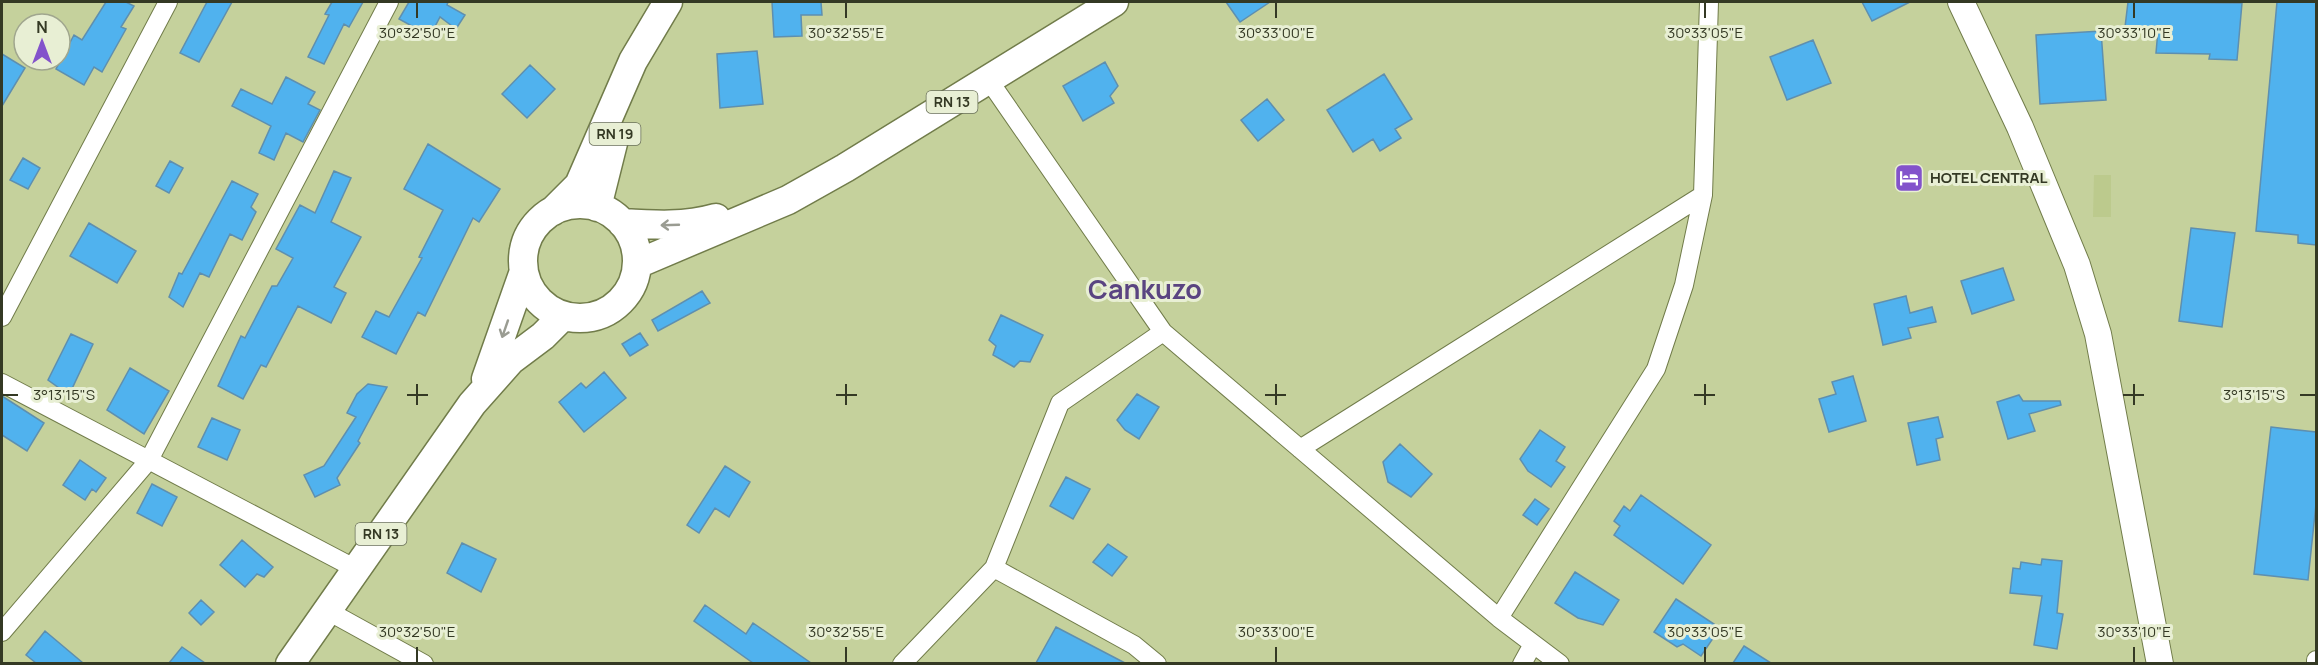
<svg xmlns="http://www.w3.org/2000/svg" width="2318" height="665" font-family="Manrope,sans-serif">
  <style>
    .built { fill: #bcca8d }
    .building { fill: #50b2ee; stroke: #5e8faf; stroke-width: 1.5 }
    .lines { fill: none; stroke-linecap: round; stroke-linejoin: round }
    .minor-casing { stroke: #717c4a; stroke-width: 20 }
    .secondary-casing { stroke: #717c4a; stroke-width: 28 }
    .primary-casing { stroke: #717c4a; stroke-width: 31 }
    .minor { stroke: #fff; stroke-width: 18 }
    .secondary { stroke: #fff; stroke-width: 26 }
    .primary { stroke: #fff; stroke-width: 28 }
    .oneway { stroke: #9a9c92 }
    .ticks { fill: none; stroke: #343924; stroke-width: 2 }
    .labels { text-anchor: middle; stroke-width: 6; stroke-linejoin: round; paint-order: stroke }
    .shield { fill: #e8efd4; stroke: #6a7059; stroke-width: 1.5 }
    .shield-label { font-size: 14px; font-weight: bold; fill: #343924 }
    .poi-label { font-size: 15px; font-weight: bold; fill: #343924; stroke: #e8efd4; text-anchor: start }
    .town-label { font-size: 27px; font-weight: bold; fill: #5a4481; stroke: #e8efd4 }
    .ticks-label { font-size: 15px; text-anchor: middle; fill: #343924; stroke: #e8efd4; stroke-width: 6; stroke-linejoin: round; paint-order: stroke }
  </style>
  <rect width="100%" height="100%" fill="#c5d19c"/>
  <!-- built -->
  <path class="built" d="M2094 175H2111V217H2093Z"/>
  <!-- building -->
  <path class="building" d="M106 2H126L134 6 121 27 126 29 102 72 94 67 84 85 56 69 74 35 82 40Z
    M207 2H232L199 62 180 53Z
    M332 2H363L349 27 344 24 324 64 308 57 329 15 325 14Z
    M409 2H448L447 5 465 15 456 29 440 17 430 36 399 19Z
    M772 2H821L822 15H801L802 36 774 37Z
    M1226 2H1270L1240 22Z
    M1862 2H1910L1872 21Z
    M2128 2 2242 3 2237 60 2209 59 2210 54 2156 53 2158 30 2125 27Z
    M2277 2H2316V245L2298 243V235L2256 231Z
    M2101 31 2106 100 2040 104 2036 35Z
    M1813 40 1831 83 1787 100 1770 57Z
    M757 51 763 104 720 108 717 54Z
    M2 54 25 68 2 106Z
    M1105 62 1118 86 1110 96 1114 103 1083 121 1063 86Z
    M530 65 555 89 527 118 502 94Z
    M1384 74 1412 119 1395 129 1401 138 1380 151 1373 139 1353 152 1327 110Z
    M286 77 315 92 308 104 320 110 303 142 286 133 274 160 259 153 271 126 232 106 241 89 272 104Z
    M1267 99 1284 120 1258 141 1241 120Z
    M428 144 500 189 479 222 473 218 425 316 418 312 396 354 362 337 376 311 389 317 422 258 419 257 443 210 404 189Z
    M23 158 40 168 28 189 10 180Z
    M170 161 183 168 169 193 156 186Z
    M334 171 351 178 331 222 361 237 334 287 346 293 331 323 298 306 266 367 261 365 243 399 218 386 241 336 245 338 272 286H277L293 258 276 249 300 205 315 213Z
    M232 181 258 194 251 207 256 212 242 240 230 234 209 277 200 273 183 307 169 297 179 273 182 274Z
    M89 223 136 251 117 283 70 256Z
    M2191 228 2235 233 2222 327 2179 321Z
    M2003 268 2014 300 1972 314 1961 281Z
    M702 291 710 303 658 331 652 320Z
    M1906 296 1910 313 1932 307 1936 322 1908 328 1911 338 1883 345 1874 304Z
    M1001 315 1043 335 1030 362 1020 361 1014 367 993 355 996 346 989 340Z
    M640 333 648 345 630 356 622 344Z
    M71 334 93 344 69 395 48 380Z
    M130 368 169 391 144 434 107 410Z
    M604 372 626 398 584 432 559 402 581 383 586 388Z
    M1853 376 1866 421 1829 432 1819 399 1836 394 1832 382Z
    M368 384 387 387 358 441 360 443 337 478 340 485 315 497 304 475 324 466 356 417 347 413 357 394Z
    M1137 394 1159 407 1139 439 1125 430 1117 420Z
    M2019 395 2023 401H2060L2061 405 2029 414 2035 431 2008 439 1997 402Z
    M2 396 44 423 27 451 2 435Z
    M1938 417 1943 437 1936 439 1940 460 1917 465 1908 423Z
    M212 418 240 430 227 460 198 447Z
    M2271 427 2316 432V504L2308 580 2254 574Z
    M1540 430 1565 447 1556 461 1565 467 1551 487 1528 471 1520 459Z
    M1400 444 1432 474 1411 497 1388 482 1383 462Z
    M80 460 106 478 96 492 92 489 85 500 63 485Z
    M725 466 750 482 729 517 715 508 699 533 687 525Z
    M1066 477 1090 489 1073 519 1050 506Z
    M152 484 177 497 162 526 137 513Z
    M1641 495 1711 545 1683 584 1614 535 1620 526 1614 521 1624 506 1630 511Z
    M1535 499 1549 509 1537 525 1523 515Z
    M242 540 273 567 264 577 257 574 245 587 220 565Z
    M462 543 496 559 481 592 447 573Z
    M1108 544 1127 557 1112 576 1093 562Z
    M2042 559 2062 561 2057 613 2063 614 2057 649 2034 645 2042 596 2010 593 2013 568 2020 569 2021 562 2041 565Z
    M1575 572 1619 600 1603 625 1578 618 1555 603Z
    M1676 599 1720 628 1701 656 1683 644 1677 647 1654 632Z
    M201 600 214 612 201 625 189 613Z
    M705 605 746 634 753 623 811 663H753L694 621Z
    M1056 627 1125 663H1036Z
    M45 631 83 663H36L26 655Z
    M1744 646 1771 663H1733Z
    M182 647 205 663H169Z"/>
  <g class="lines">
    <!-- minor casing -->
    <g class="minor-casing">
      <path id="minor" d="M988 79 1163 332 1499 618 1560 664
        M2 317 168 2
        M2 383 358 570
        M1300 449 1703 195
        M994 568 1060 403 1163 332
        M328 611 424 664
        M1499 618 1656 369 1684 285 1703 195 1709 2
        M2 632 149 460 389 2
        M902 664 994 568 1134 645 1157 664
        M1522 664 1533 644
        M2316 664V660"/>
    </g>
    <!-- secondary casing -->
    <g class="secondary-casing">
      <path id="secondary" d="M1961 2 2020 127 2077 265 2098 334 2160 664"/>
    </g>
    <!-- primary casing -->
    <g class="primary-casing">
      <path id="primary" d="M523 261a57 57 0 1 1 114 0a57 57 0 1 1-114 0Z
        M597 207 614 139
        M553 211 579 185 633 61 668 2
        M622 223C654 225 685 227 716 218
        M637 264 788 200 845 168 1114 2
        M486 379 523 274
        M290 664 472 404 511 360 543 336 563 316"/>
    </g>
    <!-- minor -->
    <use href="#minor" class="minor"/>
    <!-- secondary -->
    <use href="#secondary" class="secondary"/>
    <!-- primary -->
    <use href="#primary" class="primary"/>
  </g>
  <!-- one-way arrows -->
  <defs><path id="oneway-shaft" d="M-6 0H5M1.5-3L5.5 0L1.5 3" fill="none" stroke-width="1.6" stroke-linecap="round" stroke-linejoin="round" transform="scale(1.5)"/></defs>
  <g class="oneway">
    <use href="#oneway-shaft" transform="translate(670 225) rotate(178)"/>
    <use href="#oneway-shaft" transform="translate(505 329) rotate(109)"/>
  </g>
  <!-- ticks -->
  <path class="ticks" d="M417 3V18M846 3V18M1276 3V18M1705 3V18M2134 3V18M417 384V405M846 384V405M1276 384V405M1705 384V405M2134 384V405M3 395H18M407 395H428M836 395H857M1265 395H1286M1694 395H1715M2123 395H2144M2300 395H2315M417 647V662M846 647V662M1276 647V662M1705 647V662M2134 647V662"/>
  <!-- icons -->
  <defs>
    <g id="hotel-square" transform="scale(1.5)"><rect x="-9" y="-9" width="18" height="18" rx="4" fill="#8353cb" stroke="#e8efd4"/><path d="M-6-4.5h1.5V1H6V5H4.5V3h-9V5H-6ZM-4 0a1.8 1.8 0 1 1 3.6 0ZM.5 0V-2.5h3Q6-2.5 6 0Z" fill="#fff"/></g>
  </defs>
  <g fill-rule="evenodd">
    <use href="#hotel-square" x="1909" y="178"/>
  </g>
  <g class="labels">
    <!-- shield labels -->
    <g class="shield">
      <rect x="926.5" y="91" width="51" height="22" rx="4.5"/>
      <rect x="589.5" y="123" width="51" height="22" rx="4.5"/>
      <rect x="355.5" y="523" width="51" height="22" rx="4.5"/>
    </g>
    <g class="shield-label">
      <text x="952" y="107">RN 13</text>
      <text x="615" y="139">RN 19</text>
      <text x="381" y="539">RN 13</text>
    </g>
    <!-- poi labels -->
    <g class="poi-label">
      <text x="1930" y="183">HOTEL CENTRAL</text>
    </g>
    <!-- town labels -->
    <g class="town-label">
      <text x="1145" y="299">Cankuzo</text>
    </g>
  </g>
  <g class="ticks-label">
    <text x="417" y="38">30°32'50"E</text>
    <text x="846" y="38">30°32'55"E</text>
    <text x="1276" y="38">30°33'00"E</text>
    <text x="1705" y="38">30°33'05"E</text>
    <text x="2134" y="38">30°33'10"E</text>
    <text x="64" y="400">3°13'15"S</text>
    <text x="2254" y="400">3°13'15"S</text>
    <text x="417" y="637">30°32'50"E</text>
    <text x="846" y="637">30°32'55"E</text>
    <text x="1276" y="637">30°33'00"E</text>
    <text x="1705" y="637">30°33'05"E</text>
    <text x="2134" y="637">30°33'10"E</text>
  </g>
  <!-- border -->
  <rect width="2318" height="665" fill="none" stroke="#343924" stroke-width="6"/>
  <!-- north arrow -->
  <g transform="translate(42 42)"><circle r="28" fill="#e8efd4" stroke="#a0a68e" stroke-width="1.5"/>
  <path d="M0-4.5L10 22L0 15L-10 22Z" fill="#8353cb"/>
  <text y="-9" font-size="16" font-weight="bold" text-anchor="middle" fill="#343924">N</text>
  </g>
</svg>
